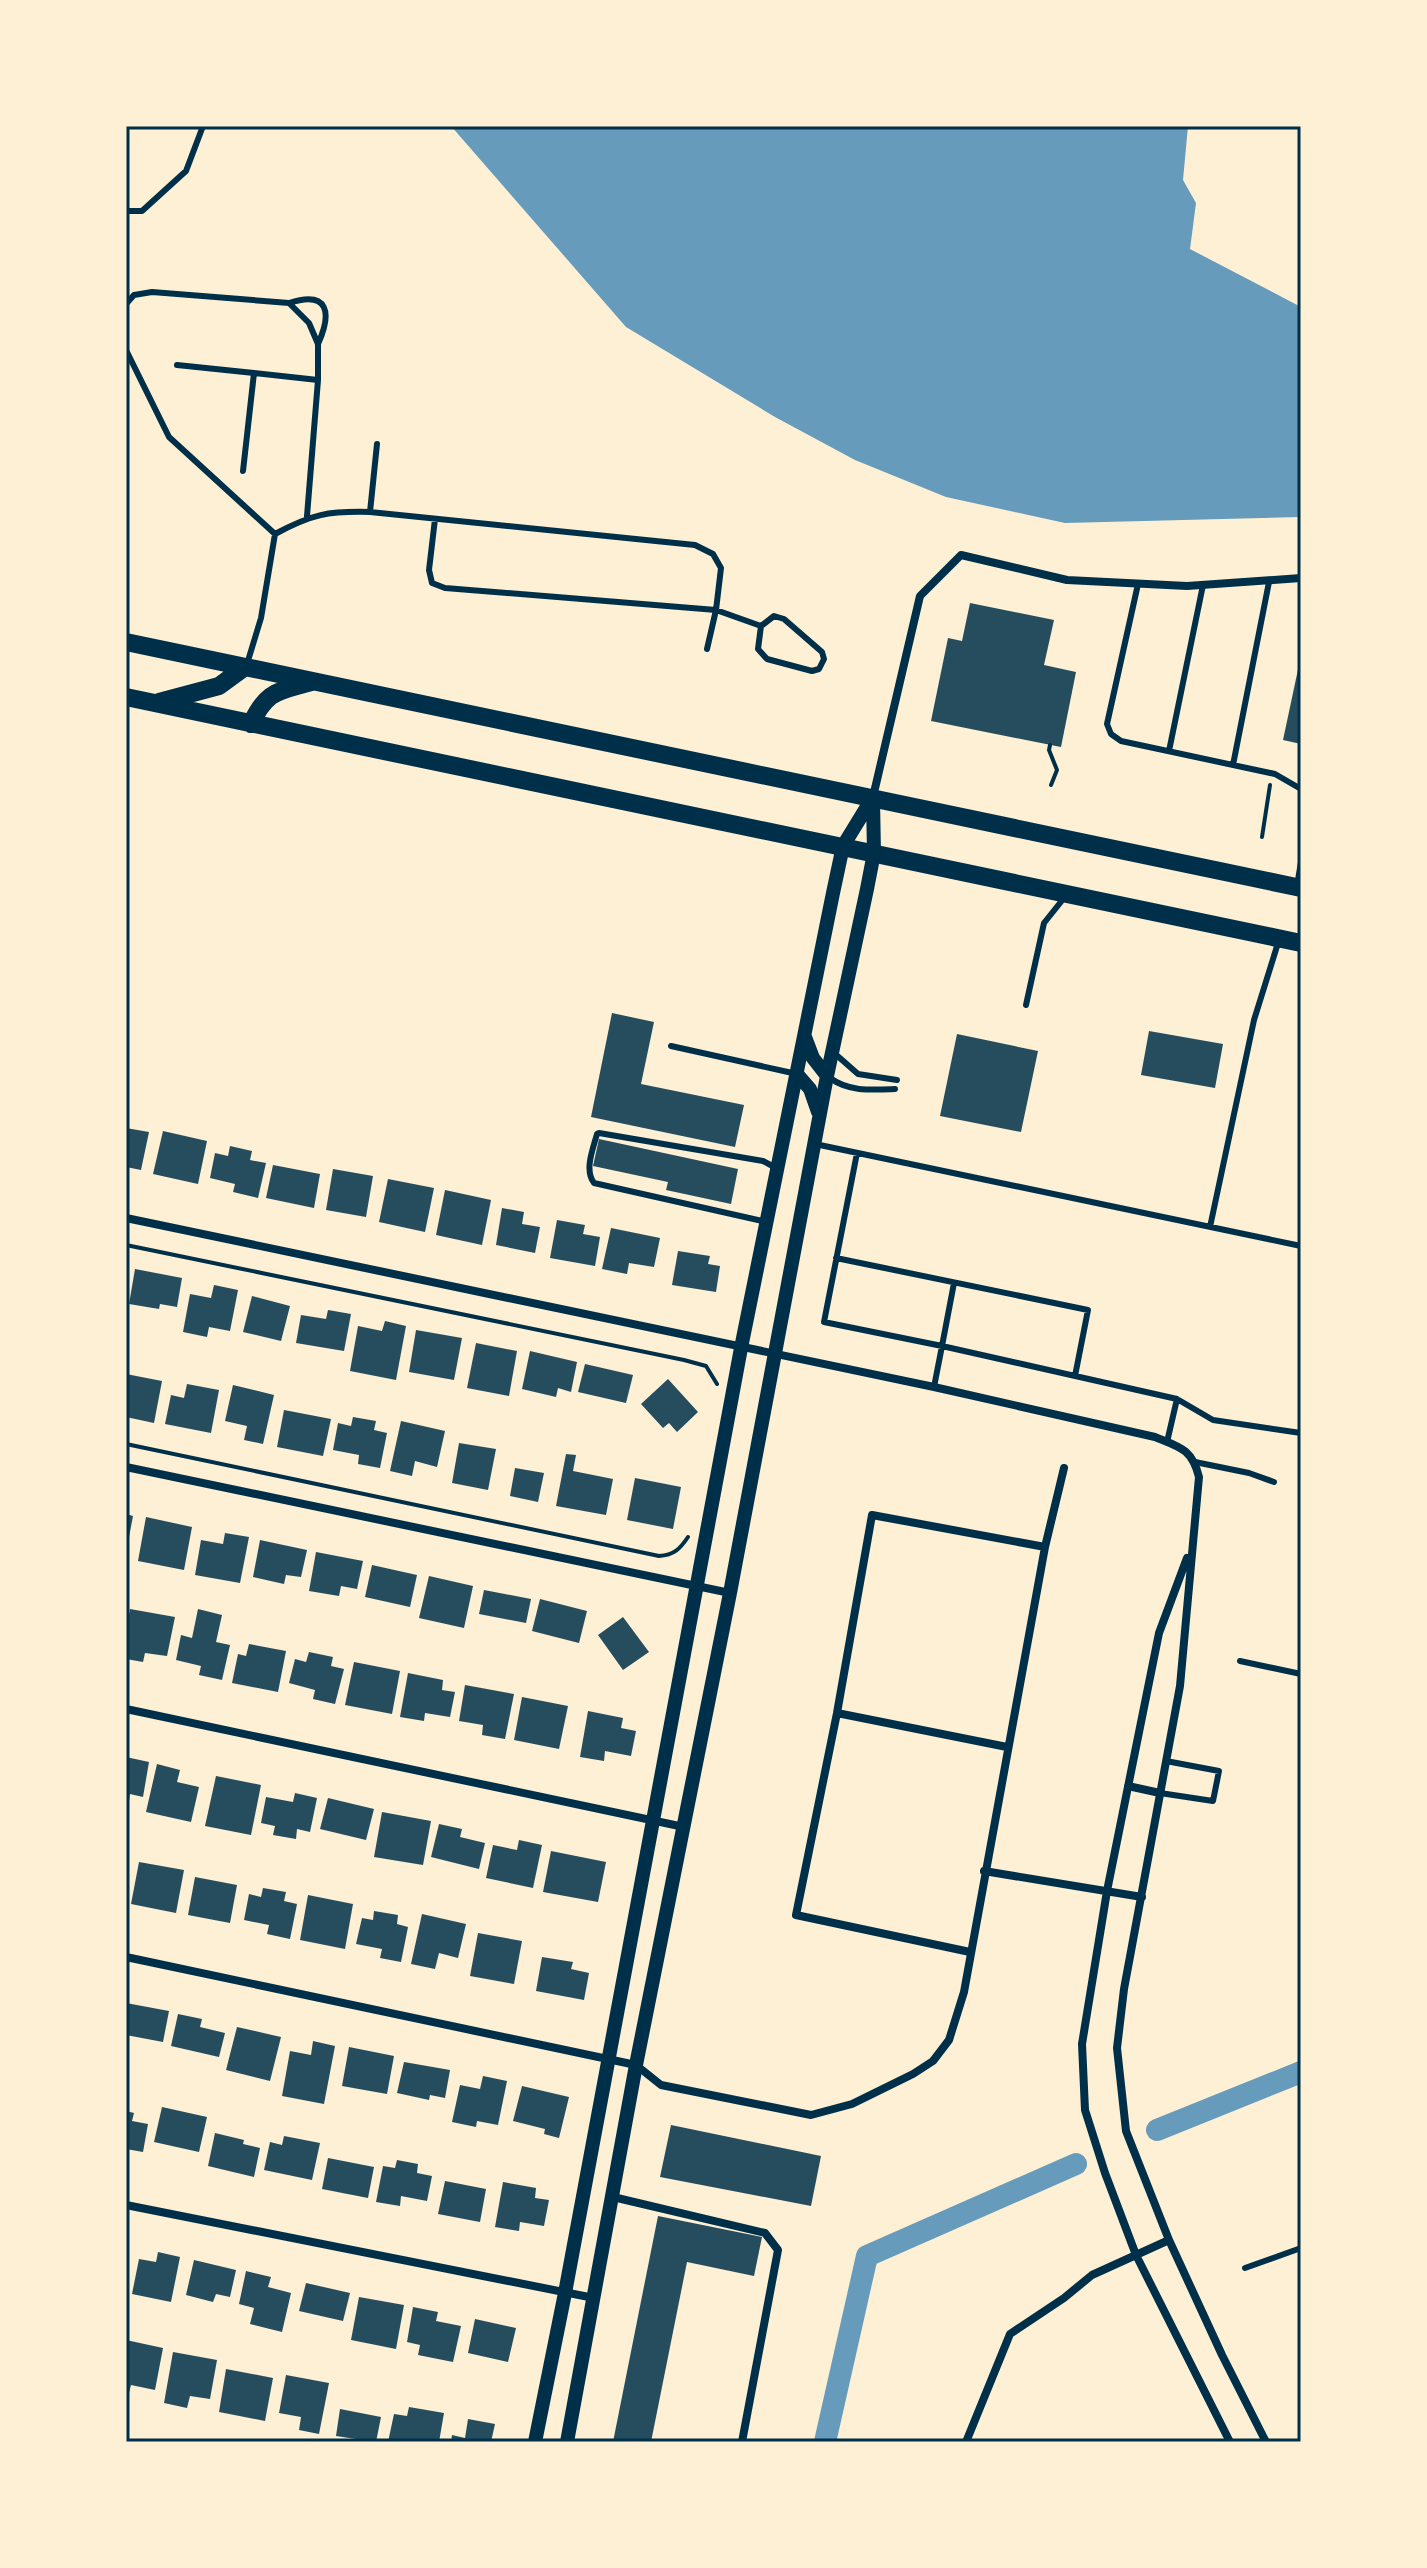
<svg xmlns="http://www.w3.org/2000/svg" width="1427" height="2568" font-family="Signika,sans-serif">
  <style>
    .water { fill: #669bbc }
    .lines { fill: none; stroke-linecap: round; stroke-linejoin: round }
    .canal { stroke: #669bbc; stroke-width: 22 }
    .building { fill: #264d5e }
    .path { stroke: #003049; stroke-width: 4 }
    .service { stroke: #003049; stroke-width: 6 }
    .minor { stroke: #003049; stroke-width: 8 }
    .tertiary { stroke: #003049; stroke-width: 14 }
    .primary { stroke: #003049; stroke-width: 18 }
    .neatline { fill: none; stroke: #003049; stroke-width: 3 }
  </style>
  <rect width="100%" height="100%" fill="#fdf0d5"/>
  <!-- water -->
  <path class="water" d="M451 126H1188L1183 180 1196 203 1190 249 1301 307V517L1065 523 946 497 855 460 775 417 626 327Z"/>
  <g class="lines">
    <!-- canal -->
    <path class="canal" d="M1157 2130 1301 2072
      M825 2442 867 2256 1076 2164"/>
  </g>
  <!-- building -->
  <path class="building" d="M970 603 1054 620 1044 665 1076 672 1061 747 931 721 948 638 962 641Z
    M1300 660 1301 661V744L1283 740Z
    M612 1013 654 1022 641 1084 744 1105 735 1147 591 1117Z
    M1149 1031 1223 1044 1215 1088 1141 1075Z
    M957 1034 1038 1051 1021 1132 940 1116Z
    M126 1128 149 1132 141 1170 126 1167Z
    M163 1131 207 1141 198 1184 153 1174Z
    M599 1139 738 1169 731 1204 666 1190 668 1182 593 1166Z
    M230 1146 252 1151 250 1160 266 1163 258 1198 233 1192 235 1184 210 1178 215 1153 228 1156Z
    M273 1165 320 1174 314 1208 266 1198Z
    M333 1169 373 1176 366 1217 326 1210Z
    M388 1179 434 1188 425 1232 379 1222Z
    M445 1190 491 1200 482 1245 436 1235Z
    M502 1208 524 1212 522 1224 540 1227 535 1253 496 1245Z
    M557 1220 585 1225 583 1234 600 1237 595 1266 550 1258Z
    M611 1228 660 1238 654 1267 629 1263 627 1274 602 1269Z
    M678 1251 710 1256 708 1264 720 1266 716 1292 672 1285Z
    M135 1269 182 1278 177 1307 160 1304 159 1309 129 1304Z
    M214 1285 238 1290 230 1331 209 1327 207 1337 183 1332 190 1294 211 1298Z
    M252 1296 290 1306 281 1341 243 1332Z
    M328 1310 351 1314 344 1351 296 1343 301 1315 326 1319Z
    M385 1321 406 1326 396 1380 350 1371 358 1326 382 1331Z
    M416 1330 462 1338 454 1380 409 1372Z
    M476 1343 517 1351 509 1396 467 1388Z
    M530 1351 577 1362 571 1392 558 1388 556 1397 522 1389Z
    M585 1364 633 1375 626 1403 578 1392Z
    M126 1374 162 1381 154 1423 126 1417Z
    M668 1379 698 1412 677 1432 669 1423 663 1428 641 1404Z
    M187 1384 219 1390 211 1433 165 1424 171 1395 184 1398Z
    M233 1385 274 1395 263 1444 244 1440 247 1426 225 1421Z
    M284 1410 331 1419 323 1456 277 1447Z
    M353 1417 376 1421 374 1430 387 1433 380 1468 358 1464 359 1455 333 1450 338 1423 351 1426Z
    M401 1421 445 1431 437 1467 415 1461 412 1476 390 1471Z
    M459 1443 496 1449 488 1490 452 1483Z
    M566 1454 576 1455 573 1471 613 1479 606 1515 556 1506Z
    M515 1468 544 1473 538 1502 510 1496Z
    M635 1478 681 1487 673 1529 627 1520Z
    M126 1514 133 1516 127 1548 126 1547Z
    M146 1517 192 1527 184 1570 138 1561Z
    M225 1533 249 1537 240 1583 195 1575 201 1540 223 1544Z
    M260 1540 307 1550 301 1577 286 1575 284 1584 253 1577Z
    M316 1552 363 1561 357 1589 341 1586 339 1596 309 1591Z
    M372 1565 417 1575 410 1607 365 1597Z
    M429 1576 473 1586 464 1628 419 1618Z
    M484 1590 531 1599 526 1623 479 1614Z
    M540 1599 587 1611 579 1643 532 1631Z
    M130 1609 175 1617 167 1656 145 1653 143 1662 126 1659V1632Z
    M198 1609 222 1615 216 1642 230 1645 222 1680 199 1675 201 1666 176 1660 181 1635 192 1638Z
    M623 1617 649 1652 623 1670 598 1635Z
    M249 1644 286 1651 278 1692 232 1683 238 1654 246 1656Z
    M309 1652 333 1657 331 1666 344 1669 335 1704 313 1699 315 1690 289 1683 295 1659 306 1662Z
    M354 1662 400 1671 392 1714 345 1705Z
    M408 1673 443 1680 442 1690 455 1692 450 1717 425 1713 424 1721 400 1717Z
    M465 1685 514 1694 505 1739 482 1735 483 1725 459 1721Z
    M522 1697 568 1706 559 1749 514 1740Z
    M588 1711 623 1718 621 1728 636 1731 631 1756 605 1751 604 1761 580 1757Z
    M126 1757 149 1762 143 1797 130 1794 129 1801 126 1800Z
    M157 1764 180 1770 177 1782 199 1787 191 1822 146 1812Z
    M216 1776 261 1785 251 1835 205 1826Z
    M295 1793 317 1798 310 1832 297 1829 296 1839 273 1835 275 1826 261 1823 266 1797 293 1802Z
    M328 1798 374 1809 366 1840 320 1829Z
    M382 1812 431 1821 423 1865 374 1857Z
    M439 1824 462 1829 460 1837 485 1843 479 1869 431 1857Z
    M519 1840 542 1845 533 1888 486 1878 493 1845 517 1850Z
    M551 1851 606 1862 598 1902 543 1892Z
    M139 1862 184 1870 176 1913 131 1904Z
    M195 1877 237 1885 230 1923 188 1915Z
    M263 1888 286 1892 284 1901 297 1904 290 1939 267 1934 269 1925 244 1920 249 1894 261 1897Z
    M308 1895 353 1904 345 1949 300 1940Z
    M374 1911 398 1915 397 1924 408 1927 401 1962 380 1958 382 1949 356 1944 362 1918 373 1920Z
    M422 1914 466 1924 458 1958 439 1953 435 1969 411 1964Z
    M478 1933 522 1941 514 1984 470 1976Z
    M542 1957 573 1962 571 1969 589 1973 584 2000 536 1991Z
    M126 2003 169 2011 163 2042 126 2035Z
    M178 2014 202 2019 200 2027 225 2033 219 2057 171 2046Z
    M237 2027 281 2037 270 2081 226 2070Z
    M313 2041 335 2046 324 2104 282 2096 290 2051 311 2055Z
    M349 2047 394 2056 387 2094 342 2086Z
    M404 2062 450 2070 445 2098 430 2095 429 2100 397 2093Z
    M483 2076 507 2081 498 2125 477 2121 476 2127 452 2122 460 2085 480 2089Z
    M522 2086 569 2097 559 2138 544 2134 545 2129 513 2121Z
    M162 2107 207 2117 199 2152 154 2142Z
    M126 2111 134 2113 132 2121 148 2124 143 2152 126 2149Z
    M671 2125 821 2156 811 2206 660 2177Z
    M215 2133 244 2140 243 2144 260 2148 254 2177 208 2166Z
    M284 2136 320 2143 312 2180 264 2170 270 2142 282 2145Z
    M328 2158 374 2167 368 2198 322 2189Z
    M397 2160 418 2164 417 2173 432 2176 427 2201 401 2196 400 2206 376 2202 383 2166 395 2168Z
    M445 2181 486 2189 480 2222 438 2214Z
    M503 2182 536 2188 535 2198 549 2200 544 2226 520 2222 519 2231 495 2227Z
    M658 2216 762 2237 754 2276 687 2262 651 2442H613Z
    M158 2252 180 2257 171 2302 132 2294 139 2259 156 2262Z
    M194 2260 236 2270 230 2297 216 2294 213 2302 186 2295Z
    M246 2271 271 2277 268 2287 291 2293 282 2332 250 2324 254 2308 239 2304Z
    M306 2283 350 2293 343 2321 299 2311Z
    M359 2297 404 2305 396 2349 351 2340Z
    M413 2307 438 2312 436 2321 461 2326 453 2362 418 2355 420 2345 407 2342Z
    M475 2319 516 2328 508 2362 468 2353Z
    M126 2340 163 2348 155 2390 131 2385 129 2393H126Z
    M173 2352 217 2360 210 2399 190 2396 187 2408 164 2403Z
    M226 2369 273 2378 265 2421 219 2412Z
    M286 2375 329 2383 319 2434 299 2430 301 2417 279 2413Z
    M409 2407 444 2413 439 2442H388L394 2414 407 2416Z
    M340 2409 381 2417 376 2442 336 2436Z
    M468 2419 495 2424 491 2442H451L452 2435 465 2438Z"/>
  <g class="lines">
    <!-- path -->
    <path class="path" d="M1050 745 1049 750 1057 770 1051 785
      M1262 837 1270 785
      M126 1245 684 1360 706 1366 717 1384
      M126 1444 659 1556C674 1555 680 1549 688 1537"/>
    <!-- service -->
    <path class="service" d="M126 211H142L186 171 203 126
      M289 303C329 290 332 313 318 344
      M126 304 134 295 152 292 289 303 309 323 318 344V380L307 516
      M126 350 169 437 275 534
      M177 365 254 373 243 471
      M254 373 318 380
      M370 512 377 444
      M1138 584 1107 724 1111 734 1121 741 1275 774 1301 789
      M707 649 716 610 761 626 758 649 767 659 812 671 819 669 824 659 822 652 784 619 774 616 761 626
      M247 664 261 618 275 534C312 514 328 511 370 512L695 545 713 554 721 568 716 610 445 588 432 583 429 570 435 519
      M1169 751 1203 585
      M1233 765 1269 582
      M1297 886 1301 862
      M1026 1005 1044 923 1064 898
      M671 1046 797 1074
      M833 1052 858 1074 897 1080
      M830 1078C849 1092 872 1090 895 1089
      M815 1144 1301 1246
      M857 1153 824 1322 942 1346 934 1387
      M767 1222 594 1183C584 1170 593 1149 597 1134L599 1133 763 1161 776 1168
      M1210 1227 1254 1020 1278 943
      M836 1258 1088 1310 1075 1376
      M954 1283 942 1346 1177 1399 1167 1442
      M1177 1399 1213 1420 1301 1433
      M1195 1462 1249 1473 1274 1482
      M1240 1661 1301 1674
      M1160 1793 1213 1801 1219 1771 1166 1761
      M1245 2268 1301 2248"/>
    <!-- minor -->
    <path class="minor" d="M873 797 920 596 961 555 1067 580 1187 586 1301 578
      M126 1218 934 1387 1155 1437C1180 1447 1192 1449 1199 1477L1180 1686 1124 1989 1117 2048 1126 2131 1169 2240 1222 2355 1266 2442
      M126 1467 730 1593
      M1187 1558 1159 1633 1107 1891 1082 2044 1085 2110 1105 2173 1136 2255 1230 2442
      M126 1709 684 1827
      M837 1713 1007 1747
      M1128 1786 1160 1793
      M984 1871 1142 1897
      M970 1952 796 1915 837 1713 872 1515 1045 1547
      M126 1957 636 2065 661 2085 811 2115 852 2104 913 2074 933 2061 949 2040 964 1992 1045 1547 1064 1468
      M613 2197 765 2233 778 2250 742 2442
      M126 2205 594 2298
      M966 2442 1010 2334 1064 2298 1092 2275 1169 2240"/>
    <!-- tertiary -->
    <path class="tertiary" d="M805 1037 813 1058 827 1076
      M797 1074 810 1089 818 1112
      M535 2442 565 2293 741 1348 833 893 843 846 873 797
      M567 2442 636 2065 730 1593 827 1076 867 889 874 853 873 800"/>
    <!-- primary -->
    <path class="primary" d="M126 642 1301 888
      M126 697 1301 943
      M159 702 219 686 245 667
      M251 724C267 690 277 692 311 682"/>
  </g>
  <!-- border -->
  <rect width="1427" height="2568" fill="none" stroke="#fdf0d5" stroke-width="256"/>
  <rect x="128" y="128" width="1171" height="2312" class="neatline"/>
</svg>
